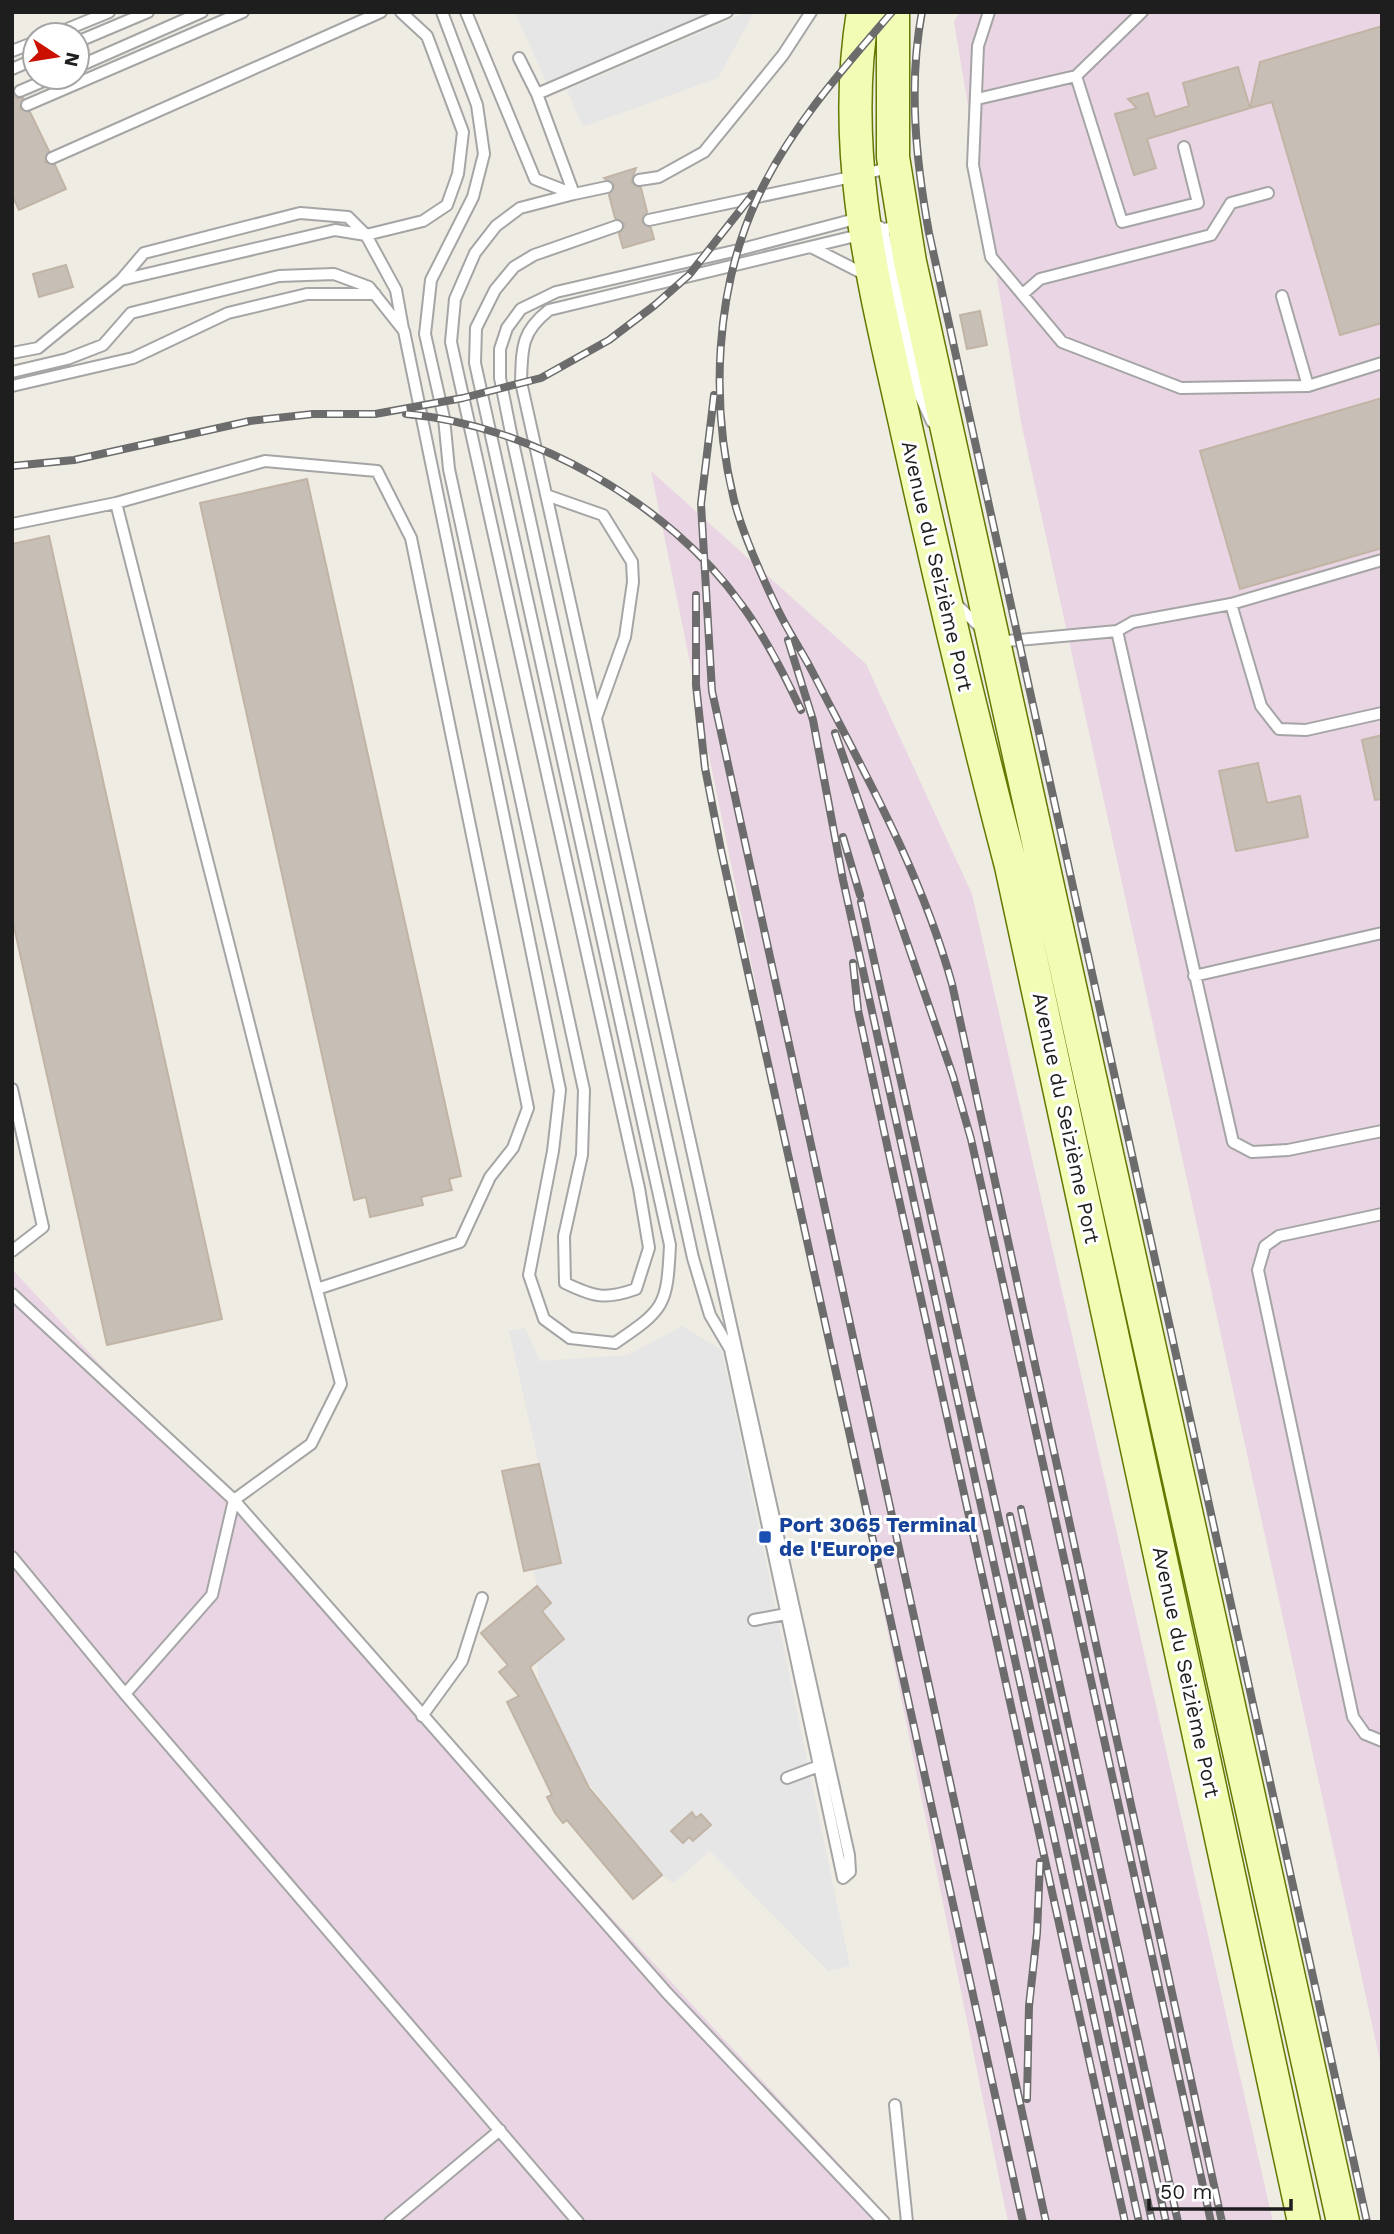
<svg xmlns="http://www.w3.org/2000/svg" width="1394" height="2234" font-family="'Work Sans',sans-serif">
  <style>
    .industrial { fill: #e9d5e3 }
    .parking { fill: #e6e6e6 }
    .building { fill: #c7bfb6; stroke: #c1b4a5; stroke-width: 2 }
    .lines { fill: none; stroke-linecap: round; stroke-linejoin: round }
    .service-casing { stroke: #a5a5a5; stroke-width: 14 }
    .secondary-casing { stroke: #637901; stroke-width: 35 }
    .service { stroke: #fff; stroke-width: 10 }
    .secondary { stroke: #f3fcb5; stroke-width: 32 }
    .rail-casing { stroke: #6c6c6c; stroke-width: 8 }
    .rail { stroke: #fff; stroke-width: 5; stroke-dasharray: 16; stroke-linecap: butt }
    .transit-dot { fill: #1a4fb4; stroke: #fff; stroke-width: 2.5 }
    .labels { text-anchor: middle; stroke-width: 6; stroke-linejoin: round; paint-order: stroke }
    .street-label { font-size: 21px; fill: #1e1e1e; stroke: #fff }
    .transit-label { font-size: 21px; font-weight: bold; fill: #164399; stroke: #fff; text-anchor: start }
  </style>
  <rect width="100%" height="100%" fill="#efece3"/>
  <!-- industrial -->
  <path class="industrial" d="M960 12H1382V2070L1021 422 954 22Z
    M651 471 866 664 972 894 1273 2222H1008Z
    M12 1269 893 2222H12Z"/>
  <!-- parking -->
  <path class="parking" d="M515 12H708L546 82Z
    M748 12H754L718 78 583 127 567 90Z
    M682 1326 722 1350 850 1966 828 1971 710 1851 673 1883 662 1875 585 1779 539 1686 537 1661 564 1639 542 1611 551 1603 537 1586 533 1569 561 1563 509 1331 525 1328 540 1361 628 1355Z"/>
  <!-- building -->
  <path class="building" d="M1382 26V323L1340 335 1272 102 1250 108 1260 62Z
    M1238 67 1250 108 1147 139 1156 168 1134 175 1115 114 1137 108 1128 99 1148 93 1155 117 1189 106 1183 83Z
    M12 91 16 98H23L20 109 30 112 49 151 45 162 55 165 66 189 19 210 12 195Z
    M636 168 631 182 641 188 647 212 642 222 651 228 654 239 623 248 619 234 625 224 615 218 609 195 614 185 604 178Z
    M66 265 73 287 39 297 33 274Z
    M980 311 987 345 967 349 960 315Z
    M1382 398V548L1240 589 1200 451Z
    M307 479 461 1176 449 1179 452 1190 421 1197 423 1205 370 1217 366 1197 354 1200 200 503Z
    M49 536 222 1319 107 1345 12 918V544Z
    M1382 735V799L1375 800 1362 740Z
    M1258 763 1267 803 1300 796 1308 837 1236 851 1219 771Z
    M539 1464 561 1563 524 1571 502 1471Z
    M537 1586 551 1603 542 1611 564 1639 530 1667 589 1788 662 1875 633 1899 567 1820 563 1823 555 1813 547 1797 552 1795 507 1702 519 1696 499 1672 508 1665 481 1633Z
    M692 1812 696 1818 701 1814 711 1825 693 1841 689 1837 683 1843 671 1831Z"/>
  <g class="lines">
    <!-- service casing -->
    <g class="service-casing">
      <path id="service" d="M442 12 477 105 484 154 473 197 431 280 425 334 444 418 449 469 584 1090 582 1155 564 1236 565 1283C594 1297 605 1300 636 1289L649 1248 639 1188 451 342 455 299 475 253 496 226 520 208 574 194
        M466 12 535 179 571 193
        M989 12 978 46 973 165 991 257 1062 342 1181 388 1308 386 1382 363
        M53 35 109 12
        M77 42 148 12
        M12 51 35 42
        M519 58 537 94 574 194 607 187
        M77 67 202 12
        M12 69 35 59
        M1076 76 1142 12
        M20 91 53 77
        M537 94 727 12
        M977 99 1076 76 1122 222 1198 203 1184 147
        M27 105 243 12
        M52 158 381 12
        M639 180 659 177 704 152 783 55 811 12
        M649 220 856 176 880 170 889 161
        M901 225 549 310C521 332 522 348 521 382L849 1855 850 1872 843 1878 730 1349 710 1315 693 1258 512 438 500 378V349L507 328 521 309 556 292 738 250 863 217 883 229 919 394 932 422
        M813 248 866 275
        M121 280 144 253 300 213 348 217 366 235 423 221 447 205 458 174 463 132 427 36 401 12
        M1024 293 1040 279 1211 235 1231 203 1268 193
        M1282 296 1308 386
        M12 353 38 348 121 280 335 230 366 235 396 290 403 329
        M12 372 67 359 103 345 131 313 279 276 334 274 369 287 404 331 560 1090 553 1151 529 1275 544 1319 570 1338 615 1343C665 1309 667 1306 670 1245L475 363 476 328 495 290 514 267 534 255 617 226
        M12 386 133 358 228 313 307 294H375
        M546 495 603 515 632 562 633 582 625 637 596 718
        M116 503 265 461 377 471 411 538 528 1108 513 1148 490 1177 460 1242 317 1289
        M12 524 116 503 341 1384 311 1444 234 1500 212 1595 125 1694
        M955 603 981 628
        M1231 604 1261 706 1279 729 1306 730 1382 713
        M1117 631 1133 622 1231 604 1382 560
        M996 642 1117 631 1233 1142 1252 1152 1288 1150 1382 1131
        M1194 976 1382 933
        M12 1089 43 1227 12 1251
        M1382 1214 1279 1236 1265 1246 1258 1270 1353 1717 1365 1734 1382 1741
        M12 1294 234 1500 667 1993 884 2222
        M12 1557 125 1694 578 2222
        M754 1620 786 1614
        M422 1716 462 1661 482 1598
        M787 1778 819 1766
        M895 2105 907 2222
        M390 2222 500 2130"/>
    </g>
    <!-- secondary casing -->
    <g class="secondary-casing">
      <path id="secondary" d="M863 12C839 158 876 291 907 432 939 577 973 721 1011 866L1304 2222
        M893 12V157L910 262 1343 2222"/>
    </g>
    <!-- service -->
    <use href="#service" class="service"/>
    <!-- secondary -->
    <use href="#secondary" class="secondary"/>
    <!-- rail casing -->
    <g class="rail-casing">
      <path id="rail" d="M892 12C842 70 789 129 757 199 715 290 710 403 734 500 742 532 763 579 778 610 788 631 801 650 812 671 865 774 921 872 952 984L1222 2222
        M922 12C908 85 916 161 929 233L1367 2222
        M714 395 701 504 712 691 1046 2222
        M406 414C530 425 668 502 741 604 765 636 784 674 801 710
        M12 466 74 460 250 421 313 414H375L463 398 541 378 609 340 655 305 689 275 753 194
        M696 595V685L705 768 721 850 1023 2222
        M788 640 813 720 843 880 1139 2222
        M835 733 953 1076 971 1139 1211 2222
        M843 837 860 895
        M861 902 1070 1838 1152 2222
        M853 963 858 1010 889 1154 1125 2222
        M1021 1509 1178 2222
        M1010 1516 1166 2222
        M1027 2099 1029 2006 1037 1933 1040 1862"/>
    </g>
    <!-- rail -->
    <use href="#rail" class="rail"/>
  </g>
  <!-- markers -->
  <rect class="transit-dot" x="758" y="1530" width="14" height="14" rx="3.5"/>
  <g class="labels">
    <!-- street labels -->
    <g class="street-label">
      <text transform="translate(937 566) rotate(77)" y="7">Avenue du Seizième Port</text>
      <text transform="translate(1066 1118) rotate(78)" y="7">Avenue du Seizième Port</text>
      <text transform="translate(1186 1672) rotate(78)" y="7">Avenue du Seizième Port</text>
    </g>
    <!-- transit labels -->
    <g class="transit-label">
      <text x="779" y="1532">Port 3065 Terminal<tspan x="779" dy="24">de l'Europe</tspan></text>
    </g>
  </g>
  <!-- border -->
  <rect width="1394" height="2234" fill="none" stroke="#1e1e1e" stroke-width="28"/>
  <!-- north arrow -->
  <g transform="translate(56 56) rotate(102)"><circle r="33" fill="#ffffff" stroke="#a5a5a5" stroke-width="2"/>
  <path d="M0-5L12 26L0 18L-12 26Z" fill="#cb0f00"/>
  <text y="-10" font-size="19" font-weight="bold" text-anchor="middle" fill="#1e1e1e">N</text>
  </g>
  <!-- scale -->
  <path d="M1149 2199v10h142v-10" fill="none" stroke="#1e1e1e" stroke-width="3.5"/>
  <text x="1160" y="2199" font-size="21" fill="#1e1e1e" stroke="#ffffff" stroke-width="5" paint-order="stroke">50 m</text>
</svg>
